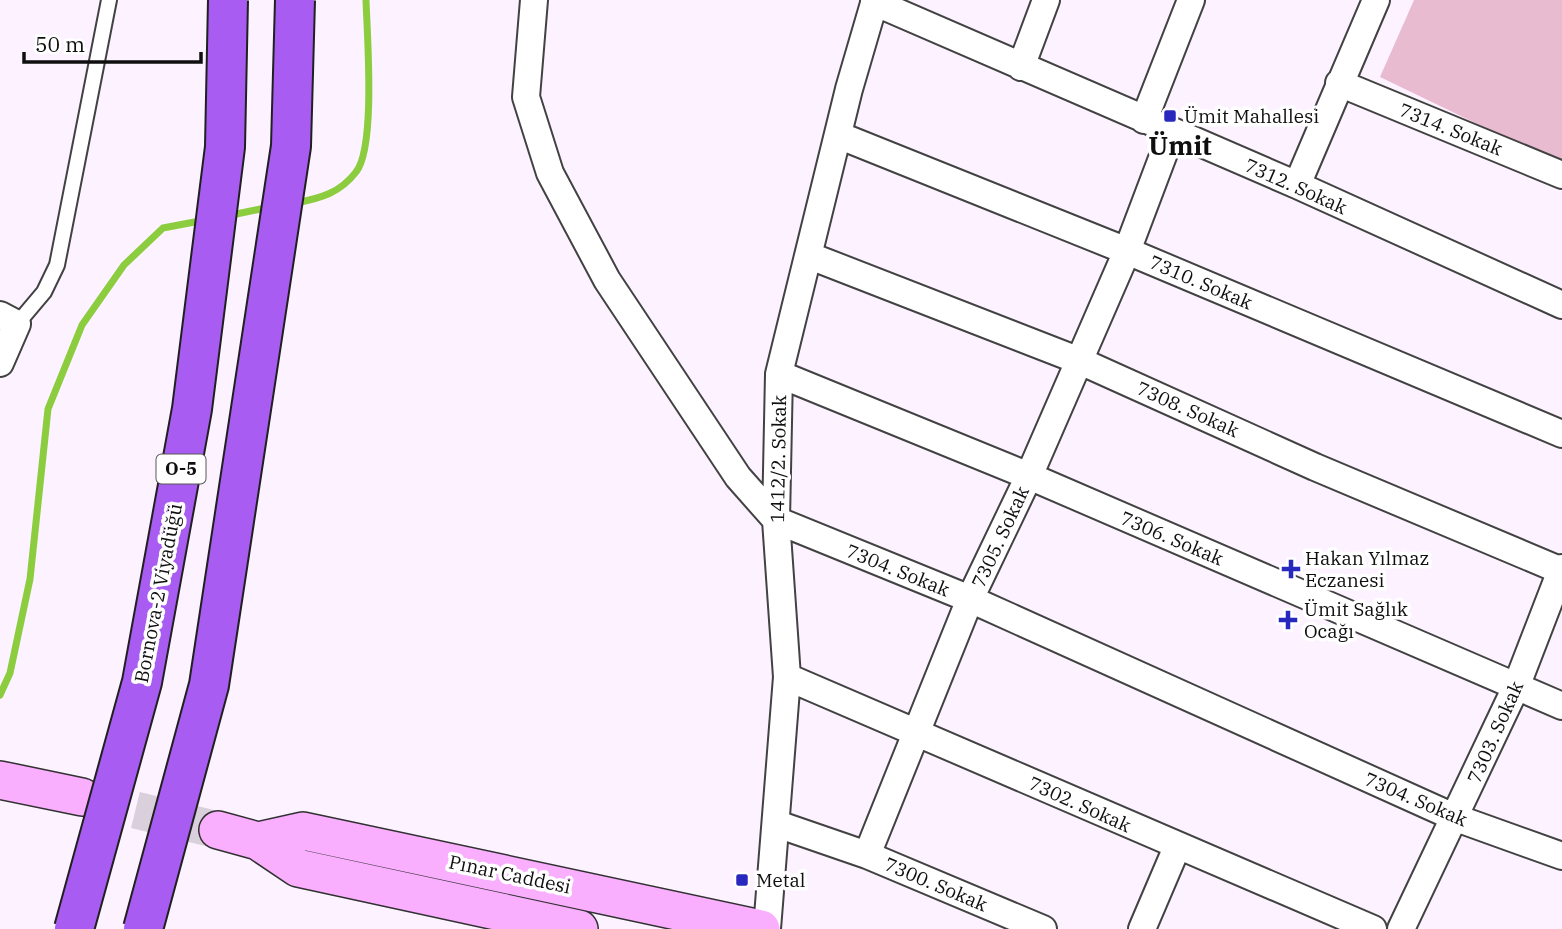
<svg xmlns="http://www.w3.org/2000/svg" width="1562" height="929" font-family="'IBM Plex Serif',serif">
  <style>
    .green { fill: #e9bbd1 }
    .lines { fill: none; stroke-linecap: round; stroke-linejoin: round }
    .stream { stroke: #8ccc3f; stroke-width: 7 }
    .secondary-tunnel { stroke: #d9d0db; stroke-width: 37; stroke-dasharray: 37 18; stroke-linecap: butt }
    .lane-casing { stroke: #424242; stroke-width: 18 }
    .street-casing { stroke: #424242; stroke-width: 30 }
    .secondary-casing { stroke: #313131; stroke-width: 40 }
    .lane { stroke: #fff; stroke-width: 14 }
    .street { stroke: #fff; stroke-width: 26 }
    .secondary { stroke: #f9aefe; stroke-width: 37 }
    .highway-bridge-casing { stroke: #202020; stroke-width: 42; stroke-linecap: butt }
    .highway-bridge { stroke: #a95cf2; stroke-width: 38 }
    .poi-dot { fill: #2928be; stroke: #fff; stroke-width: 2.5 }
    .labels { text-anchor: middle; stroke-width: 7; stroke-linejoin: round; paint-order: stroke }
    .shield { fill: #fff; stroke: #575757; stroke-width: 2 }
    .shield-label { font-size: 18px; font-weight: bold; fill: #0f0f0f }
    .poi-label { font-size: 19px; fill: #0f0f0f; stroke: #fff; text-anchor: start }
    .street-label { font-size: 19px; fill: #0f0f0f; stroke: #fff }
    .district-label { font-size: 26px; font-weight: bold; fill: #0f0f0f; stroke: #fff }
  </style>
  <rect width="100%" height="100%" fill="#fdf2ff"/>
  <!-- green -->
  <path class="green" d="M1414 0H1562V165L1380 77Z"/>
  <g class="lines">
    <!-- stream -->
    <path class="stream" d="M296 203C321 198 340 193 356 172 376 147 367 34 366 0
      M227 216 270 207
      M0 695 10 673 30 579 48 409 82 325 124 265 163 228 205 220"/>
    <!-- secondary-tunnel -->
    <path class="secondary-tunnel" d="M82 797 218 830"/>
    <!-- lane casing -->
    <g class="lane-casing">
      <path id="lane" d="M17 324 44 292 57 265 109 0"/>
    </g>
    <!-- street casing -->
    <g class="street-casing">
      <path id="street" d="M534 0 526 97 550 173 607 280 738 477 776 520 970 599 1456 818 1562 856
        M874 2 1297 185 1562 305
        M1021 67 1046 0
        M1339 83 1562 175
        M1144 120 1191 0
        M838 135 1127 251 1562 434
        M1297 185 1376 0
        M810 256 1080 361 1315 467 1562 571
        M0 315 17 324 0 363
        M779 374 1029 476 1562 706
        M787 677 1373 929
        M777 824 867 855 970 599 1029 476 1127 251 1172 132
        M867 855 1043 929
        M767 929 787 677 776 520 779 374 849 89 875 0
        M1142 929 1177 847
        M1401 929 1516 687 1562 568"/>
    </g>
    <!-- secondary casing -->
    <g class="secondary-casing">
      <path id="secondary" d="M0 780 82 797
        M218 830 258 841 298 868 579 929
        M258 841 303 831 761 929"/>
    </g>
    <!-- lane -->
    <use href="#lane" class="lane"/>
    <!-- street -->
    <use href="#street" class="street"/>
    <!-- secondary -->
    <use href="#secondary" class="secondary"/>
    <!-- highway-bridge casing -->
    <g class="highway-bridge-casing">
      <path id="highway-bridge" d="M74 929 142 682 192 409 225 147 228 0
        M143 929 209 685 291 146 295 0"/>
    </g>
    <!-- highway-bridge -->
    <use href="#highway-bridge" class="highway-bridge"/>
  </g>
  <!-- markers -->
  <g class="poi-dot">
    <rect x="1163" y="109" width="14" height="14" rx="3.5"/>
    <path d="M1287.5 558.5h7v7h7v7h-7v7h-7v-7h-7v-7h7z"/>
    <path d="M1284.5 609.5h7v7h7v7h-7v7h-7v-7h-7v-7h7z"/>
    <rect x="735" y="873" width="14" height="14" rx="3.5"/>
  </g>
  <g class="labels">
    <!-- shield labels -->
    <rect class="shield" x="156.5" y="454.5" width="49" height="29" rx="5"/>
    <g class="shield-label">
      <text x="181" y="475">O-5</text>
    </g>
    <!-- poi labels -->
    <g class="poi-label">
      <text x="1184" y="123">Ümit Mahallesi</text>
      <text x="1305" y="565">Hakan Yılmaz<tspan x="1305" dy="22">Eczanesi</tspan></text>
      <text x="1304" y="616">Ümit Sağlık<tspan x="1304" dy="22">Ocağı</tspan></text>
      <text x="756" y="887">Metal</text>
    </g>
    <!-- street labels -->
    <g class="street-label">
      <text transform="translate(1451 129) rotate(22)" y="7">7314. Sokak</text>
      <text transform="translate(1296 186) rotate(24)" y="7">7312. Sokak</text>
      <text transform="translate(1201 282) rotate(23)" y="7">7310. Sokak</text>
      <text transform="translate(1188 409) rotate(24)" y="7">7308. Sokak</text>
      <text transform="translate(778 459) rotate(-89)" y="7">1412/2. Sokak</text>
      <text transform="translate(1000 537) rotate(-65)" y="7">7305. Sokak</text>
      <text transform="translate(1172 538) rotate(23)" y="7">7306. Sokak</text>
      <text transform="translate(898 570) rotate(22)" y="7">7304. Sokak</text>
      <text transform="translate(158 593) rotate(-79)" y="7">Bornova-2 Viyadüğü</text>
      <text transform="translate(1495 732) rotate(-66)" y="7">7303. Sokak</text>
      <text transform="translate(1416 799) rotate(23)" y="7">7304. Sokak</text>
      <text transform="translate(1080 804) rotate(24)" y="7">7302. Sokak</text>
      <text transform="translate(510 874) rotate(12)" y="7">Pınar Caddesi</text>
      <text transform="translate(936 884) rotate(23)" y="7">7300. Sokak</text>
    </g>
    <!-- district labels -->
    <g class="district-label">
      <text x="1180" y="155">Ümit</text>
    </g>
  </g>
  <!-- scale -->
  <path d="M24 52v10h177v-10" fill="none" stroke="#0f0f0f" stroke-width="3.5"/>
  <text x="35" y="52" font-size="21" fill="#0f0f0f" stroke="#ffffff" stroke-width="5" paint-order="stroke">50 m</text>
</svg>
